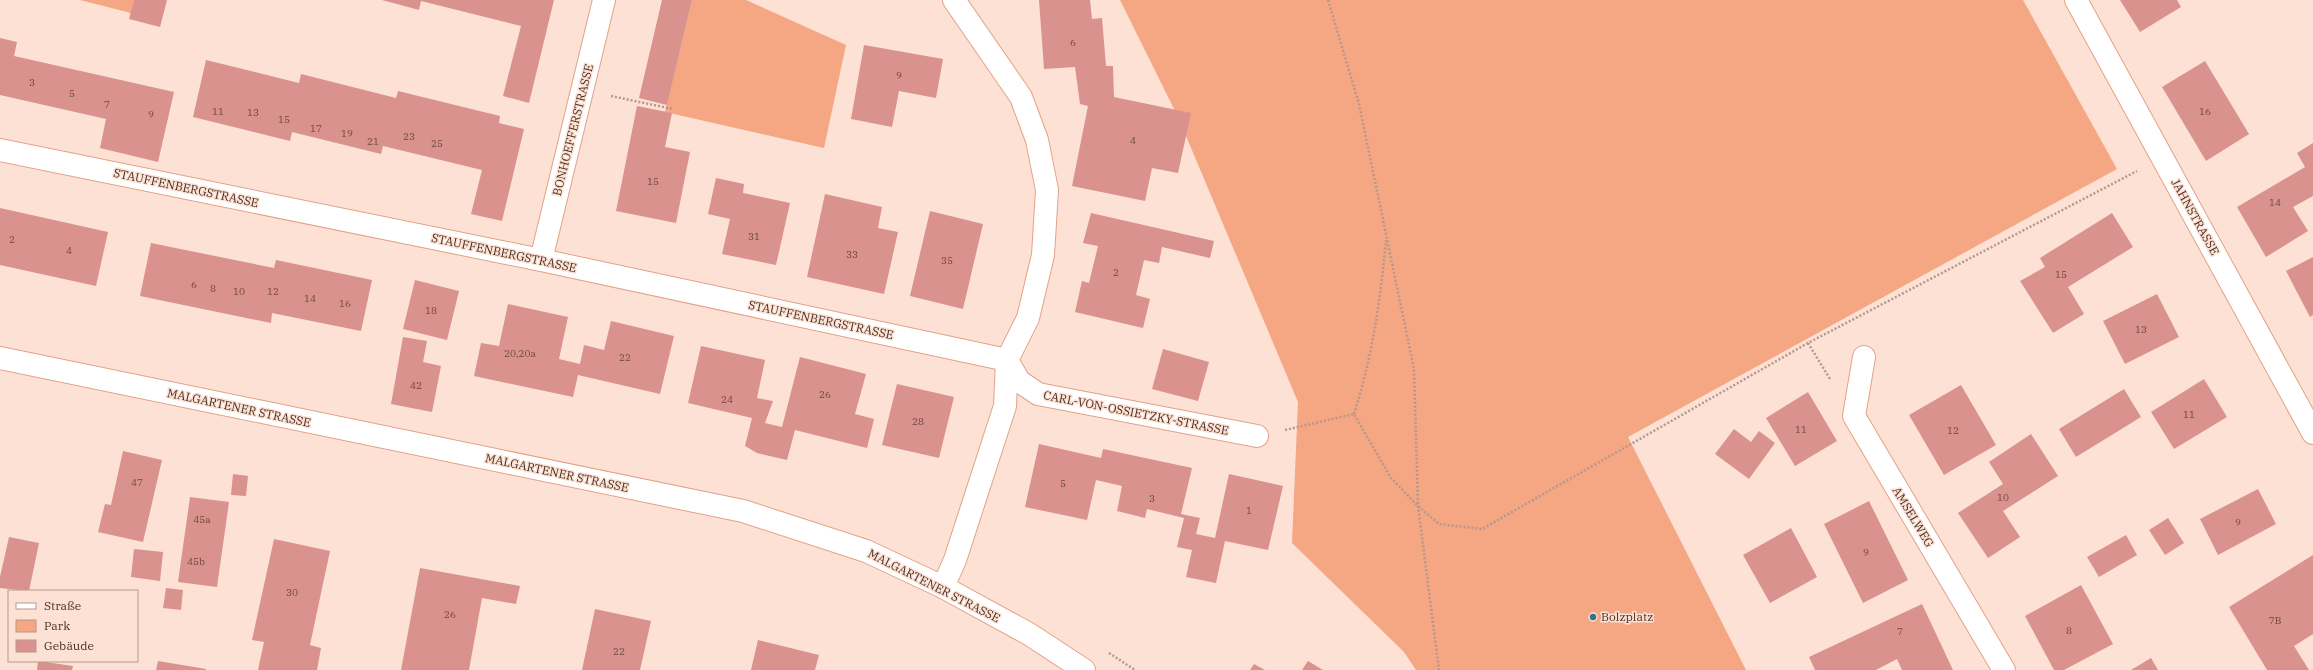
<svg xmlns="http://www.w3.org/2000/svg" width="2313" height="670" font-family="'IBM Plex Serif',serif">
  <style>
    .green { fill: #f5a683 }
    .building { fill: #d9928d }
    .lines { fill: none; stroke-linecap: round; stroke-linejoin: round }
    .minor-casing { stroke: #e3a286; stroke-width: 24 }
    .tertiary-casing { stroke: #e3a286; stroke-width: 24 }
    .path { stroke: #b4988c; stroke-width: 2.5; stroke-dasharray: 2 2; stroke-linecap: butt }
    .minor { stroke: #fff; stroke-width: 22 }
    .tertiary { stroke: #fff; stroke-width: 22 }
    .poi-dot { fill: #357389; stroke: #fde1d5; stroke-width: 1.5 }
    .labels { text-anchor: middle; stroke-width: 3; stroke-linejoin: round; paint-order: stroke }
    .number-label { font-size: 10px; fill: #6e483e }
    .street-label { font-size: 12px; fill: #4a3024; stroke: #fde1d5 }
    .poi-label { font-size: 12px; fill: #4a3024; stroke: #fde1d5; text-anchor: start }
  </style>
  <rect width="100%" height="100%" fill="#fde1d5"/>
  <!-- green -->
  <path class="green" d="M80 0H134L131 13Z
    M692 0H746L846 45 824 148 665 112Z
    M1120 0H2023L2117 169 1628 437 1746 670H1416L1404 652 1292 543 1298 402 1178 117Z"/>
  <!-- building -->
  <path class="building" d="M134 0H167L160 27 129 19Z
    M382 0H554L529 103 503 96 521 26 421 1 419 10Z
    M662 0H692L667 105 639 98Z
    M1039 0H1090L1092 19 1102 18 1106 66H1113L1114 97 1191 113 1178 173 1152 168 1145 201 1072 186 1088 106 1080 104 1075 67 1044 69Z
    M2120 0H2177L2181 7 2140 32Z
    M0 38 17 42 14 56 174 92 158 162 100 148 106 119 0 95Z
    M864 45 943 59 936 98 899 91 892 127 851 119Z
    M206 60 299 83 301 74 396 98 398 91 500 116 499 123 524 129 502 221 471 214 482 170 383 146 381 154 292 132 290 141 193 117Z
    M2205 61 2249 134 2206 161 2162 87Z
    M637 106 672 113 665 147 690 152 676 223 616 211Z
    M2313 143V196L2293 207 2308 231 2266 257 2237 207 2305 167 2297 153Z
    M716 178 744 184 743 193 790 203 776 265 722 254 730 219 708 214Z
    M825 194 882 207 878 228 898 232 884 294 807 277Z
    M0 208 108 232 96 286 0 265Z
    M930 211 983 224 963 309 910 296Z
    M1091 213 1214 241 1210 258 1162 247 1159 263 1144 260 1136 295 1150 299 1143 328 1075 312 1082 281 1089 283 1098 246 1083 243Z
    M2112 213 2133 247 2068 287 2084 314 2053 333 2020 281 2045 267 2040 258Z
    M151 243 274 268 276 260 372 280 361 331 272 313 271 323 140 296Z
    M2313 257V315L2310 317 2286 271Z
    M415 280 459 291 447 340 403 329Z
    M2157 294 2179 337 2125 364 2103 321Z
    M508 304 568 317 559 359 580 364 584 345 604 350 611 321 674 336 660 394 578 375 573 397 474 376 481 343 499 346Z
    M403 337 427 341 423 362 441 366 432 412 391 404Z
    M701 346 765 360 757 398 773 401 765 423 782 427 800 357 866 374 855 414 874 419 867 448 795 430 787 460 757 453 745 446 752 418 688 403Z
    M1163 349 1209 362 1198 401 1152 389Z
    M2204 379 2227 417 2174 449 2151 412Z
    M897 384 954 397 939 458 882 445Z
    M1961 385 1996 445 1944 475 1909 415Z
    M2124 389 2141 417 2076 457 2059 429Z
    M1808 392 1837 441 1795 466 1766 418Z
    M1734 429 1751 442 1759 431 1775 443 1749 479 1715 454Z
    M2031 434 2058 476 2003 511 2020 537 1988 558 1958 513 2003 484 1989 462Z
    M1039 444 1101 458 1103 449 1192 468 1181 514 1200 518 1196 534 1215 538 1229 474 1283 486 1268 550 1225 541 1216 583 1186 577 1192 550 1177 547 1184 518 1147 509 1145 518 1117 511 1122 486 1096 480 1087 520 1025 507Z
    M123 451 162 460 143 542 98 532 105 504 111 505Z
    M233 474 248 476 246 496 231 495Z
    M2258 489 2276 524 2218 555 2200 519Z
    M190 497 229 502 217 587 178 582Z
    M1869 501 1908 580 1863 603 1824 524Z
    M2168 518 2184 543 2165 555 2149 530Z
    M1791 528 1817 577 1770 603 1743 555Z
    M2126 535 2137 555 2099 577 2087 557Z
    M9 537 39 543 29 591 0 588V577Z
    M274 539 330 551 310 645 321 648 317 670H258L264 642 252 640Z
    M134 549 163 552 160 581 131 577Z
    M2313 555V634L2294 646 2309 670H2267L2229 607Z
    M420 568 520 586 516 604 482 598 469 670H401Z
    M2081 585 2113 644 2064 670H2054L2025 616Z
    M166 588 183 590 181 610 163 608Z
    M1922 604 1953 670H1902L1897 659 1876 670H1815L1809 657Z
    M595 609 651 621 640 670H582Z
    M758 640 819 655 815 670H751Z
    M2151 658 2158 670H2131Z
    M38 661 73 666 72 670H37Z
    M158 661 206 669V670H156Z
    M1308 661 1323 670H1302Z
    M1254 664 1265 670H1250Z"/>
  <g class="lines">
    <!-- minor casing -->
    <g class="minor-casing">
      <path id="minor" d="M2076 0 2313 433
        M0 150 541 260 1007 360 1019 381 1038 394 1257 436
        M541 260 604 0
        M1864 357 1854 416 2004 670
        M943 587 955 560 1005 406 1007 360 1028 318 1043 255 1047 190 1037 140 1021 97 954 0"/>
    </g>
    <!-- tertiary casing -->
    <g class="tertiary-casing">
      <path id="tertiary" d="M0 358 743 511 866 551 943 587 1029 634 1084 670"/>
    </g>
    <!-- path -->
    <path class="path" d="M1328 0 1359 104 1414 369 1418 506 1439 670
      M611 96 673 109
      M1808 343 1830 379
      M1354 414C1373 353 1380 303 1386 240
      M1285 430 1354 414 1391 478 1418 506 1439 524 1482 529 1808 343 2137 171
      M1109 653 1135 670"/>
    <!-- minor -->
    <use href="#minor" class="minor"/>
    <!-- tertiary -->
    <use href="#tertiary" class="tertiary"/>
  </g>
  <!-- markers -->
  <circle class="poi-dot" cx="1593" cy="617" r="4"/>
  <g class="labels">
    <!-- number labels -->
    <g class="number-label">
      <text x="1073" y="46">6</text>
      <text x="899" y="79">9</text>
      <text x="32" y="86">3</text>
      <text x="72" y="97">5</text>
      <text x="107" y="108">7</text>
      <text x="218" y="115">11</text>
      <text x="2205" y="115">16</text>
      <text x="253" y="116">13</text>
      <text x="151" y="118">9</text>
      <text x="284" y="123">15</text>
      <text x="316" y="132">17</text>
      <text x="347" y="137">19</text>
      <text x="409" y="140">23</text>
      <text x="1133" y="144">4</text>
      <text x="373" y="145">21</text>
      <text x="437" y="147">25</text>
      <text x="653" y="185">15</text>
      <text x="2275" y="206">14</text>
      <text x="754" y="240">31</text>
      <text x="12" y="243">2</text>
      <text x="69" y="254">4</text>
      <text x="852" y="258">33</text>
      <text x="947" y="264">35</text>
      <text x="1116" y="276">2</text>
      <text x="2061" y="278">15</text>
      <text x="194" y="288">6</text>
      <text x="213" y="292">8</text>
      <text x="239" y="295">10</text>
      <text x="273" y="295">12</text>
      <text x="310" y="302">14</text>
      <text x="345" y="307">16</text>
      <text x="431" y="314">18</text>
      <text x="2141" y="333">13</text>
      <text x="520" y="357">20,20a</text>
      <text x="625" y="361">22</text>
      <text x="416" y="389">42</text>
      <text x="825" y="398">26</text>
      <text x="727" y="403">24</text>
      <text x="2189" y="418">11</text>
      <text x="918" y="425">28</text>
      <text x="1801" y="433">11</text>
      <text x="1953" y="434">12</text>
      <text x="137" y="486">47</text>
      <text x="1063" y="487">5</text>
      <text x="2003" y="501">10</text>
      <text x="1152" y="502">3</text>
      <text x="1249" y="514">1</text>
      <text x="202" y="523">45a</text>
      <text x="2238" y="526">9</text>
      <text x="1866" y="556">9</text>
      <text x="196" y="565">45b</text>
      <text x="292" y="596">30</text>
      <text x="450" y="618">26</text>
      <text x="2275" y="624">7B</text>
      <text x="2069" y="634">8</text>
      <text x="1900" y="635">7</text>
      <text x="619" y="655">22</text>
    </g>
    <!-- street labels -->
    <g class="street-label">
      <text transform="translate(573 130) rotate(-76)" y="4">BONHOEFFERSTRASSE</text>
      <text transform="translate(186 188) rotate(12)" y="4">STAUFFENBERGSTRASSE</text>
      <text transform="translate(2195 217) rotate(61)" y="4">JAHNSTRASSE</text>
      <text transform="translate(504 253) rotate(12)" y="4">STAUFFENBERGSTRASSE</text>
      <text transform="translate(821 320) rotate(12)" y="4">STAUFFENBERGSTRASSE</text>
      <text transform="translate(239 408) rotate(12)" y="4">MALGARTENER STRASSE</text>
      <text transform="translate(1136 413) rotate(11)" y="4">CARL-VON-OSSIETZKY-STRASSE</text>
      <text transform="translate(557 473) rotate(12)" y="4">MALGARTENER STRASSE</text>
      <text transform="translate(1913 517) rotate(59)" y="4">AMSELWEG</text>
      <text transform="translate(934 586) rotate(27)" y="4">MALGARTENER STRASSE</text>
    </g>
    <!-- poi labels -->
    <g class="poi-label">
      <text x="1601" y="621">Bolzplatz</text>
    </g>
  </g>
  <!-- legend -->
  <rect x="8" y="590" width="130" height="72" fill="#fde1d5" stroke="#b59a8e"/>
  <rect x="16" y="603" width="20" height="6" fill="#ffffff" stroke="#b59a8e"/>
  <text x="44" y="610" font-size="12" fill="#4a3024">Straße</text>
  <rect x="16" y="620" width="20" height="12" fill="#f5a683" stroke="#b59a8e"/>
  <text x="44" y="630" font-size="12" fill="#4a3024">Park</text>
  <rect x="16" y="640" width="20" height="12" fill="#d9928d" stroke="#b59a8e"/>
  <text x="44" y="650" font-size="12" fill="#4a3024">Gebäude</text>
</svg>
